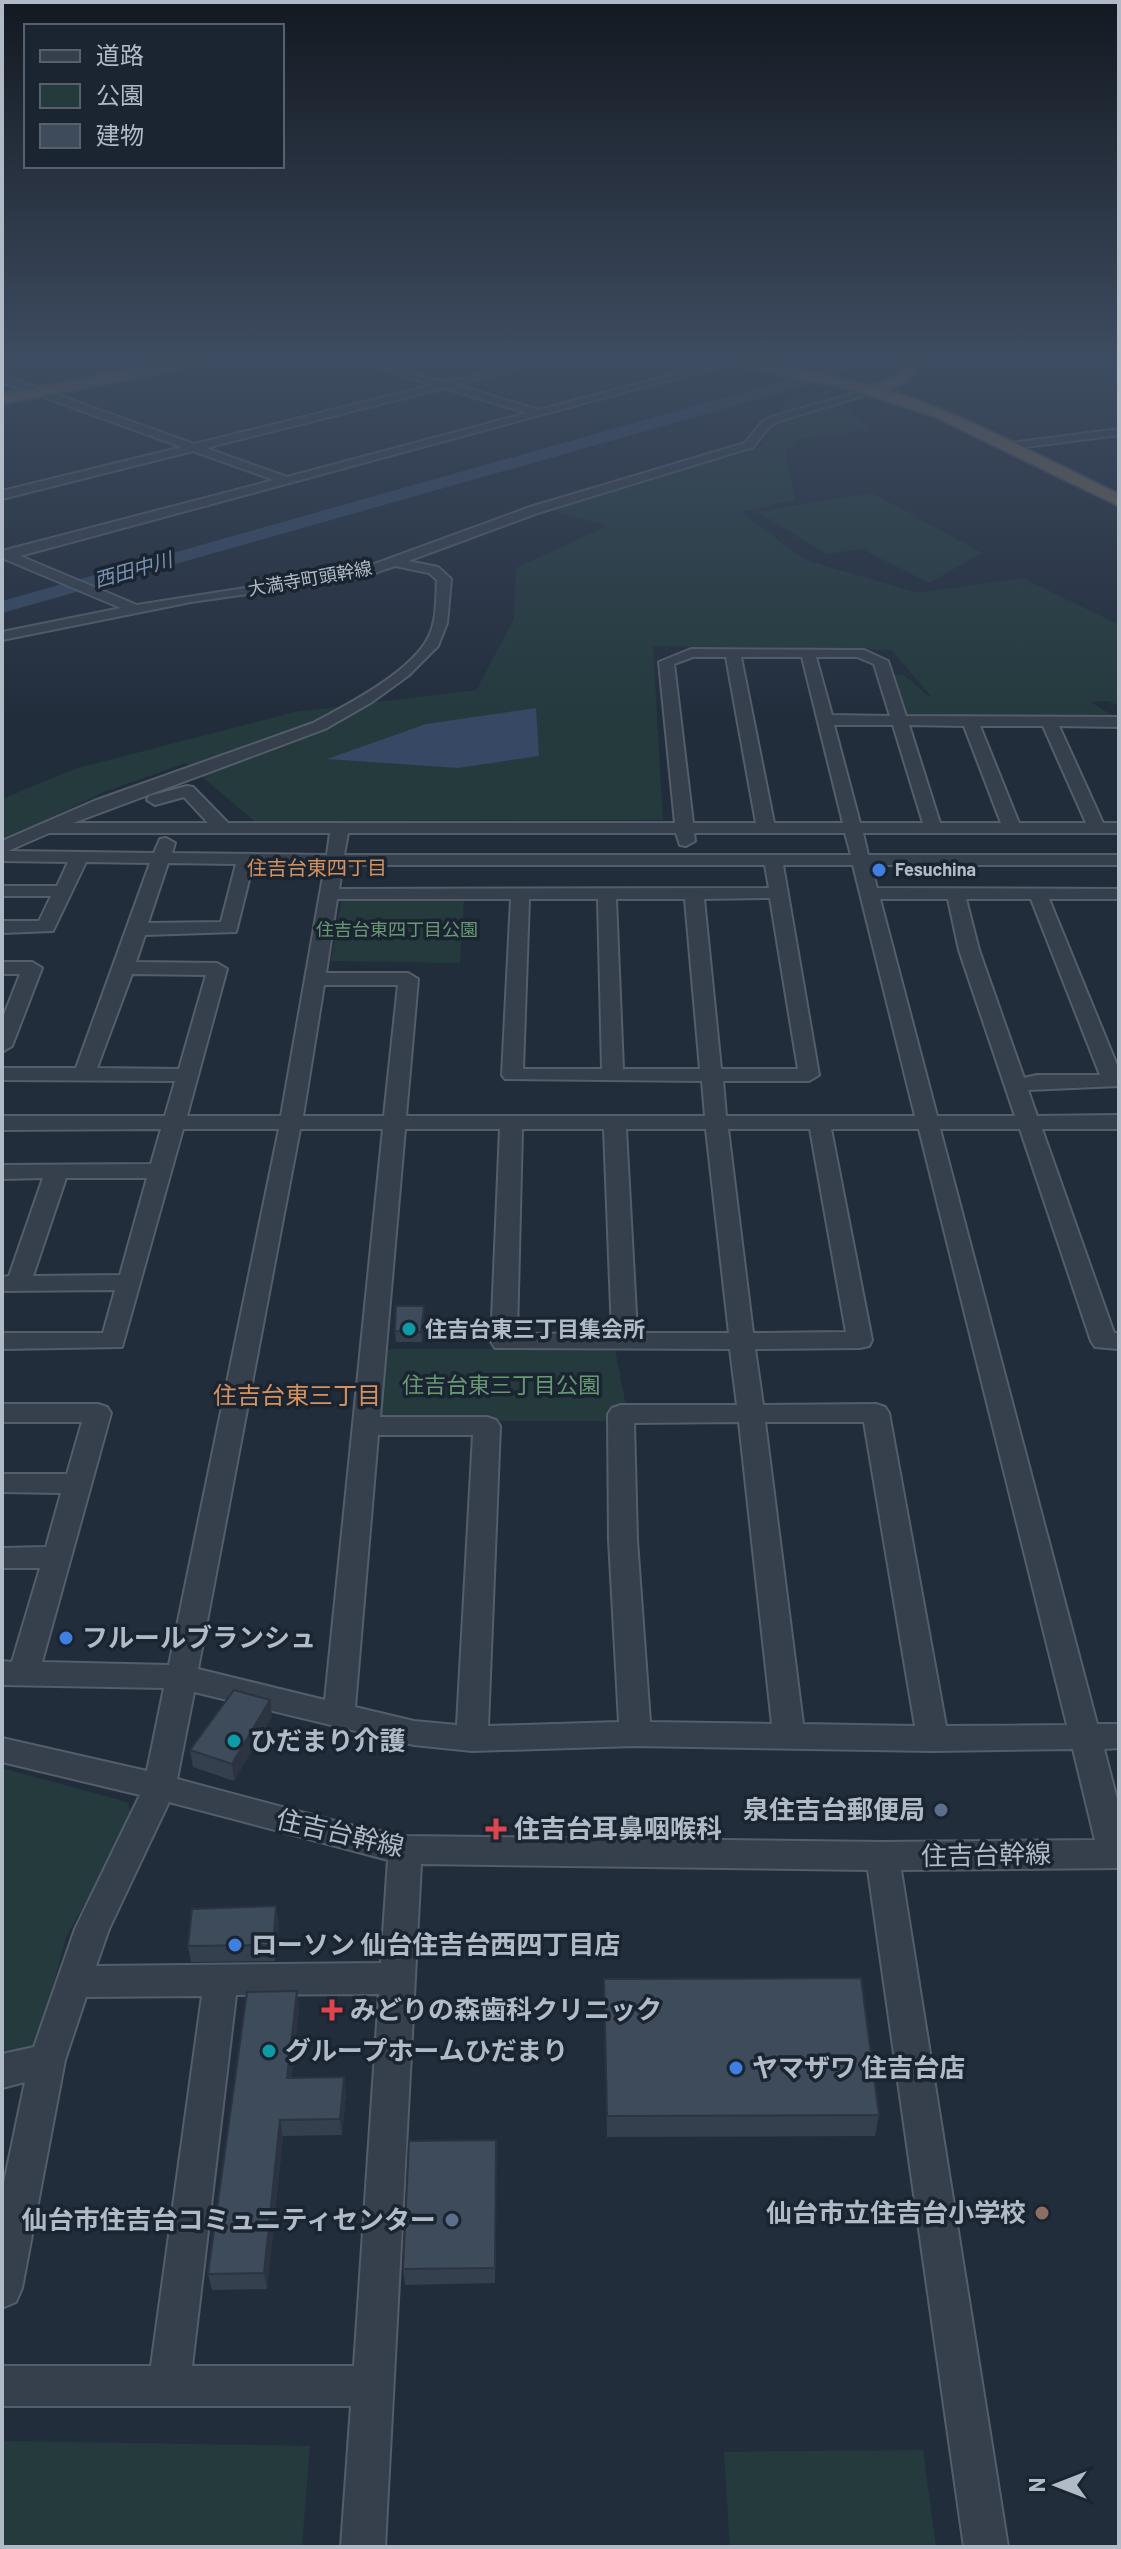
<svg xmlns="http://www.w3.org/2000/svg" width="1121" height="2549" font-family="Barlow,'Noto Sans JP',sans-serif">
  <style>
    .green { fill: #243a3d }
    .water { fill: #364863 }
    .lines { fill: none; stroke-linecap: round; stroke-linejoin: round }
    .river { fill: #364863; fill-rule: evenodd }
    .minor-casing { stroke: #545d6a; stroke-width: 4 }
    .highway-casing { stroke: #414a57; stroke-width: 4 }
    .minor { fill: #363f4c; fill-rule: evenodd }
    .highway { fill: #726653; fill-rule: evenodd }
    .wall { fill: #35404e }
    .shaded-wall { fill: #2b3440 }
    .building { fill: #3e4b5b; stroke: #2b3440; stroke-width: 2 }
    .shop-dot { fill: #3f7fe0; stroke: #1b2431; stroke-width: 3 }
    .culture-dot { fill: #0f9aa8; stroke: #1b2431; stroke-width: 3 }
    .service-dot { fill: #5c6f8a; stroke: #1b2431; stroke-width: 3 }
    .health-dot { fill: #e0444e; stroke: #1b2431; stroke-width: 3 }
    .education-dot { fill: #8d6e63; stroke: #1b2431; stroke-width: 3 }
    .labels { text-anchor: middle; stroke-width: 7; stroke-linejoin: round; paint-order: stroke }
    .far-street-label { font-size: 18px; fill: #b1bac7; stroke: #1b2431 }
    .far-poi-label { font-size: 18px; font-weight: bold; fill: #b1bac7; stroke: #1b2431; text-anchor: start }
    .far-park-label { font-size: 18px; fill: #689973; stroke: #1b2431 }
    .far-water-label { font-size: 20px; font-style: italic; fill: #7990b0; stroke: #1b2431 }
    .far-neighbourhood-label { font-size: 20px; fill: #d5915f; stroke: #1b2431 }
    .poi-label { font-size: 22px; font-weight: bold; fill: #b1bac7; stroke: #1b2431; text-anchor: start }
    .park-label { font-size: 22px; fill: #689973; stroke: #1b2431 }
    .neighbourhood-label { font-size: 24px; fill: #d5915f; stroke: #1b2431 }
    .near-poi-label { font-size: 26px; font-weight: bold; fill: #b1bac7; stroke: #1b2431; text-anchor: start }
    .near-street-label { font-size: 26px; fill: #b1bac7; stroke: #1b2431 }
  </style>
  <rect width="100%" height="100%" fill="#222d3c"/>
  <!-- green -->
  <path class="green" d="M826 390 870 429 799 439 785 451 795 500 741 512 805 560 918 593 1023 578 1119 625V706L1108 701 1090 702 1119 719 916 718 904 713 891 674 904 675 928 696H931L891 650 653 646 663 820 254 821 186 763 104 792 2 841V799L74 769 295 712 476 690 514 619 516 568 607 526 551 510 763 445 787 398Z
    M872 493 982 553 929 583 862 549 827 554 757 512Z
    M354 898H464L460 963 331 961 341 902Z
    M384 1349H615L626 1406 616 1421H385L376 1414Z
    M2 1768 127 1802 134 1818 66 1937 36 2050 2 2058Z
    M2 2441 310 2446 302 2547H2Z
    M923 2450 936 2547H730L724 2452Z"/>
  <!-- water -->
  <path class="water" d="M536 708 539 756 458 768 327 759 426 724Z"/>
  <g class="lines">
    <!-- river -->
    <path class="river" d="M850 362H872L794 389 2 613V601Z"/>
    <!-- minor casing -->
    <g class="minor-casing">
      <path id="minor" d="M364 362C392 362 416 378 443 381 465 383 511 362 541 362L456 385 539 410 719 362H736L20 556 137 605 358 570 530 507 745 443 762 422 771 417 874 388 879 391 779 421 770 426 753 447 538 513 408 561 438 567 451 579 447 623 438 646 408 676 372 702 325 729 73 823H208L184 797 155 805 147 800 149 796 187 786 193 787 228 823H675L659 662 691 649 864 650 888 661 906 716 1119 717V727L1059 726 1103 823H1119V833H863L868 855H1119V865H871L877 888 1119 889V899H1049L1119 1070V1086L1028 1090 1037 1116 1119 1115V1129H1042L1114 1333H1119V1349L1095 1347 1091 1341 1020 1129H940L1097 1724H1119V1748L1104 1749 1119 1807V1868L901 1870 1008 2547H964L868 1870 421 1864 385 2547H341L351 2406H2V2366H151L202 1996 86 1997 65 2060 22 2288 16 2302 2 2308V2192L25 2082 2 2088V2054L34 2047 75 1929 140 1795 2 1762V1738L147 1771 164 1688 2 1685V1661L12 1662 40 1568H2V1548L46 1547 61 1493 2 1492V1474H67L82 1422H2V1404H98L107 1407 111 1413 42 1662 169 1665 279 1129H183L122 1347 2 1349V1333H103L115 1290 2 1291V1277L9 1276 43 1178 2 1179V1165L151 1164 161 1129 2 1130V1116H165L175 1081 2 1080V1068H76L150 863 86 862 53 931 2 933V921H39L51 896H2V886H57L68 862 2 861V841L94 801 313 723C347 705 413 671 429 636 437 620 436 598 437 580L429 573 395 566 360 578 191 602 2 640V632L121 608 2 558V551L274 480 193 451 2 499V491L182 447 2 382V375L194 444 433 385ZM444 388 527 413 287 477 206 448ZM693 657H726L756 823H693L674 664ZM741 657H802L843 823H774ZM816 657H857L874 664 890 716 832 715ZM834 725H893L923 823H860ZM909 725 964 726 1001 823H940ZM980 726H1043L1086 823H1019ZM49 833H330L327 855 172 853 175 843 166 838 160 839 154 853 8 851ZM348 833H676L680 845 686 846 695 841 694 833H845L851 855H344ZM168 863 236 864 221 922 148 923ZM253 864 325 865 281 1116H187L227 969 217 963 136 962 145 935 236 932ZM343 865H765L769 888 339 889ZM783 865H853L915 1116H726L723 1081H809L819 1075ZM770 898 798 1069H721L704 899ZM337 899H511L502 1075 505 1079 702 1081 705 1116H406L418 979 408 973H326ZM529 899H598L602 1069H523ZM616 899H685L700 1069H623ZM880 899H948L959 950 1015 1116H937ZM966 899H1031L1100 1075H1037L1024 1078 979 950ZM132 974 206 975 179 1069 97 1068ZM324 985H398L384 1116H303ZM300 1129H383L325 1700 198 1669ZM405 1129H500L491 1342 495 1348 730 1349 737 1405H621L612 1408 608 1414 609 1540 619 1722 488 1726 500 1426 496 1420 487 1417H380ZM522 1129H604L612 1333 517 1334ZM626 1129H706L729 1333H637ZM728 1129H810L846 1332 753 1333ZM831 1129H919L1067 1725 946 1726 889 1413 885 1407 876 1404 763 1405 755 1349 860 1348 869 1346 872 1340ZM66 1178H147L120 1275 33 1276ZM739 1422 772 1724 650 1722 637 1540 634 1423ZM765 1422H864L915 1726 803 1724ZM378 1435H473L457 1725 414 1721 355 1707ZM194 1692 414 1745 472 1751 635 1746 933 1751 1073 1749 1095 1840 882 1842 405 1836 354 1826 177 1779ZM169 1802 388 1860 381 1963 96 1966 109 1929ZM379 1994 354 2366H192L236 1995Z
        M1119 429V435L1010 449 1004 446 1010 443Z
        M2 962H32L42 968 12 1046 2 1052V1020L20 974H2Z"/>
    </g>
    <!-- highway casing -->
    <g class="highway-casing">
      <path id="highway" d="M172 362H202L195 366 2 404V394Z
        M734 362H770L872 386 897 375 912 362H928L907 381 888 390C969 416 1042 458 1119 494V506L933 416 850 389 741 366Z"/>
    </g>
    <!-- minor -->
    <use href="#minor" class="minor"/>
    <!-- highway -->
    <use href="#highway" class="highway"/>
  </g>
  <!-- wall -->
  <path class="wall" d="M424 1316 422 1342H396L395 1331Z
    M272 1716 234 1781 193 1767 190 1750Z
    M279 1923 275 1961 191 1962 188 1946Z
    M604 1979 879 2115 875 2136 607 2137Z
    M299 2008 291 2078 346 2093 342 2135 283 2136 267 2289 212 2290 208 2274Z
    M496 2140 495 2283 405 2285 403 2269Z"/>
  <!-- shaded-wall -->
  <path class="shaded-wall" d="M424 1306V1316L422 1342 421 1332Z
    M270 1700 272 1716 234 1781 232 1764Z
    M276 1906 279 1923 275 1961 273 1945Z
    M297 1991 299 2008 290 2094 287 2078Z
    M344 2077 346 2093 342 2135 340 2119Z
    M280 2120 283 2136 267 2289 264 2273Z
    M496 2140 497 2156 495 2283V2268Z"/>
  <!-- building -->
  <path class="building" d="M396 1306H424L421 1332 395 1331Z
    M234 1690 270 1700 232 1764 190 1750Z
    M276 1906 273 1945 188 1946 192 1909Z
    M861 1978 879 2115 607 2116 604 1979Z
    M297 1991 287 2078 344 2077 340 2119 280 2120 264 2273 208 2274 247 1992Z
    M496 2140 495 2268 403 2269 409 2141Z"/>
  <!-- sky -->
  <linearGradient id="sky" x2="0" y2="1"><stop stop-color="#131921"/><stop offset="0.5" stop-color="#3e4c61"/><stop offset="1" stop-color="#3e4c61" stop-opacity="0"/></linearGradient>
  <rect width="1121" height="719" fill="url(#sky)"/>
  <!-- markers -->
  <g class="shop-dot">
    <circle cx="879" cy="870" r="8"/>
    <circle cx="66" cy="1638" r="8"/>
    <circle cx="235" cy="1945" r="8"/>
    <circle cx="736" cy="2068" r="8"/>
  </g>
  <g class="culture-dot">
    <circle cx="409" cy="1329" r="8"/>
    <circle cx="234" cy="1741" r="8"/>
    <circle cx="269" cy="2051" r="8"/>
  </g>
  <g class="service-dot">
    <circle cx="941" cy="1810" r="8"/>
    <circle cx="452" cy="2220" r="8"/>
  </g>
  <g class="health-dot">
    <path d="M492 1817h8v8h8v8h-8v8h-8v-8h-8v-8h8z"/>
    <path d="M328 1998h8v8h8v8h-8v8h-8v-8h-8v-8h8z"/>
  </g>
  <circle class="education-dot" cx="1042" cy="2213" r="8"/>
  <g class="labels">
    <!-- far-street labels -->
    <g class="far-street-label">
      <text transform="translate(310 579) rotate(-10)" y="6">大満寺町頭幹線</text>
    </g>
    <!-- far-poi labels -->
    <g class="far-poi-label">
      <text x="895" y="876">Fesuchina</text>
    </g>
    <!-- far-park labels -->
    <g class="far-park-label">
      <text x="397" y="936">住吉台東四丁目公園</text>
    </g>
    <!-- far-water labels -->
    <g class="far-water-label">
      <text transform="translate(133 570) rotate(-16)" y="7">西田中川</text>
    </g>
    <!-- far-neighbourhood labels -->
    <g class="far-neighbourhood-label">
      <text x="317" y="875">住吉台東四丁目</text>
    </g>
    <!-- poi labels -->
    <g class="poi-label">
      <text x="425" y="1337">住吉台東三丁目集会所</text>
    </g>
    <!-- park labels -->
    <g class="park-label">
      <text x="501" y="1393">住吉台東三丁目公園</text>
    </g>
    <!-- neighbourhood labels -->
    <g class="neighbourhood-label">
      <text x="297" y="1404">住吉台東三丁目</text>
    </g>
    <!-- near-poi labels -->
    <g class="near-poi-label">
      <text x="82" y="1647">フルールブランシュ</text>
      <text x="250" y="1750">ひだまり介護</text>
      <text x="925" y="1819" text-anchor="end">泉住吉台郵便局</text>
      <text x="514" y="1838">住吉台耳鼻咽喉科</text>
      <text x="251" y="1954">ローソン 仙台住吉台西四丁目店</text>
      <text x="350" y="2019">みどりの森歯科クリニック</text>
      <text x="285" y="2060">グループホームひだまり</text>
      <text x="752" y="2077">ヤマザワ 住吉台店</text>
      <text x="1026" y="2222" text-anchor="end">仙台市立住吉台小学校</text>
      <text x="436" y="2229" text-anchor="end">仙台市住吉台コミュニティセンター</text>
    </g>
    <!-- near-street labels -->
    <g class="near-street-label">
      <text transform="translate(340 1833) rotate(13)" y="9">住吉台幹線</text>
      <text transform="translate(986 1855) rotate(-1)" y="9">住吉台幹線</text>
    </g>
  </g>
  <!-- border -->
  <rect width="1121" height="2549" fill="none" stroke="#b1bac7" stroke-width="8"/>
  <!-- legend -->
  <rect x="24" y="24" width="260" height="144" fill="#1b2431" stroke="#57606d" stroke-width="2"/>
  <rect x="40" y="50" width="40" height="12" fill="#363f4c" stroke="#57606d" stroke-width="2"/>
  <text x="96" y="64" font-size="24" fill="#b1bac7">道路</text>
  <rect x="40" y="84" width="40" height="24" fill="#243a3d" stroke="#57606d" stroke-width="2"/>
  <text x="96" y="104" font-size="24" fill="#b1bac7">公園</text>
  <rect x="40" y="124" width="40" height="24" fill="#3e4b5b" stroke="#57606d" stroke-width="2"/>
  <text x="96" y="144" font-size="24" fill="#b1bac7">建物</text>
  <!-- north arrow -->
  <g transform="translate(1057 2485) rotate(270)" stroke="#1b2431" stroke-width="6" paint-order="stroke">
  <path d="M0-6L14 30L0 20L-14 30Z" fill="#b1bac7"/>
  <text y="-12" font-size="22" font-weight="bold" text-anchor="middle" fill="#b1bac7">N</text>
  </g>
</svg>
